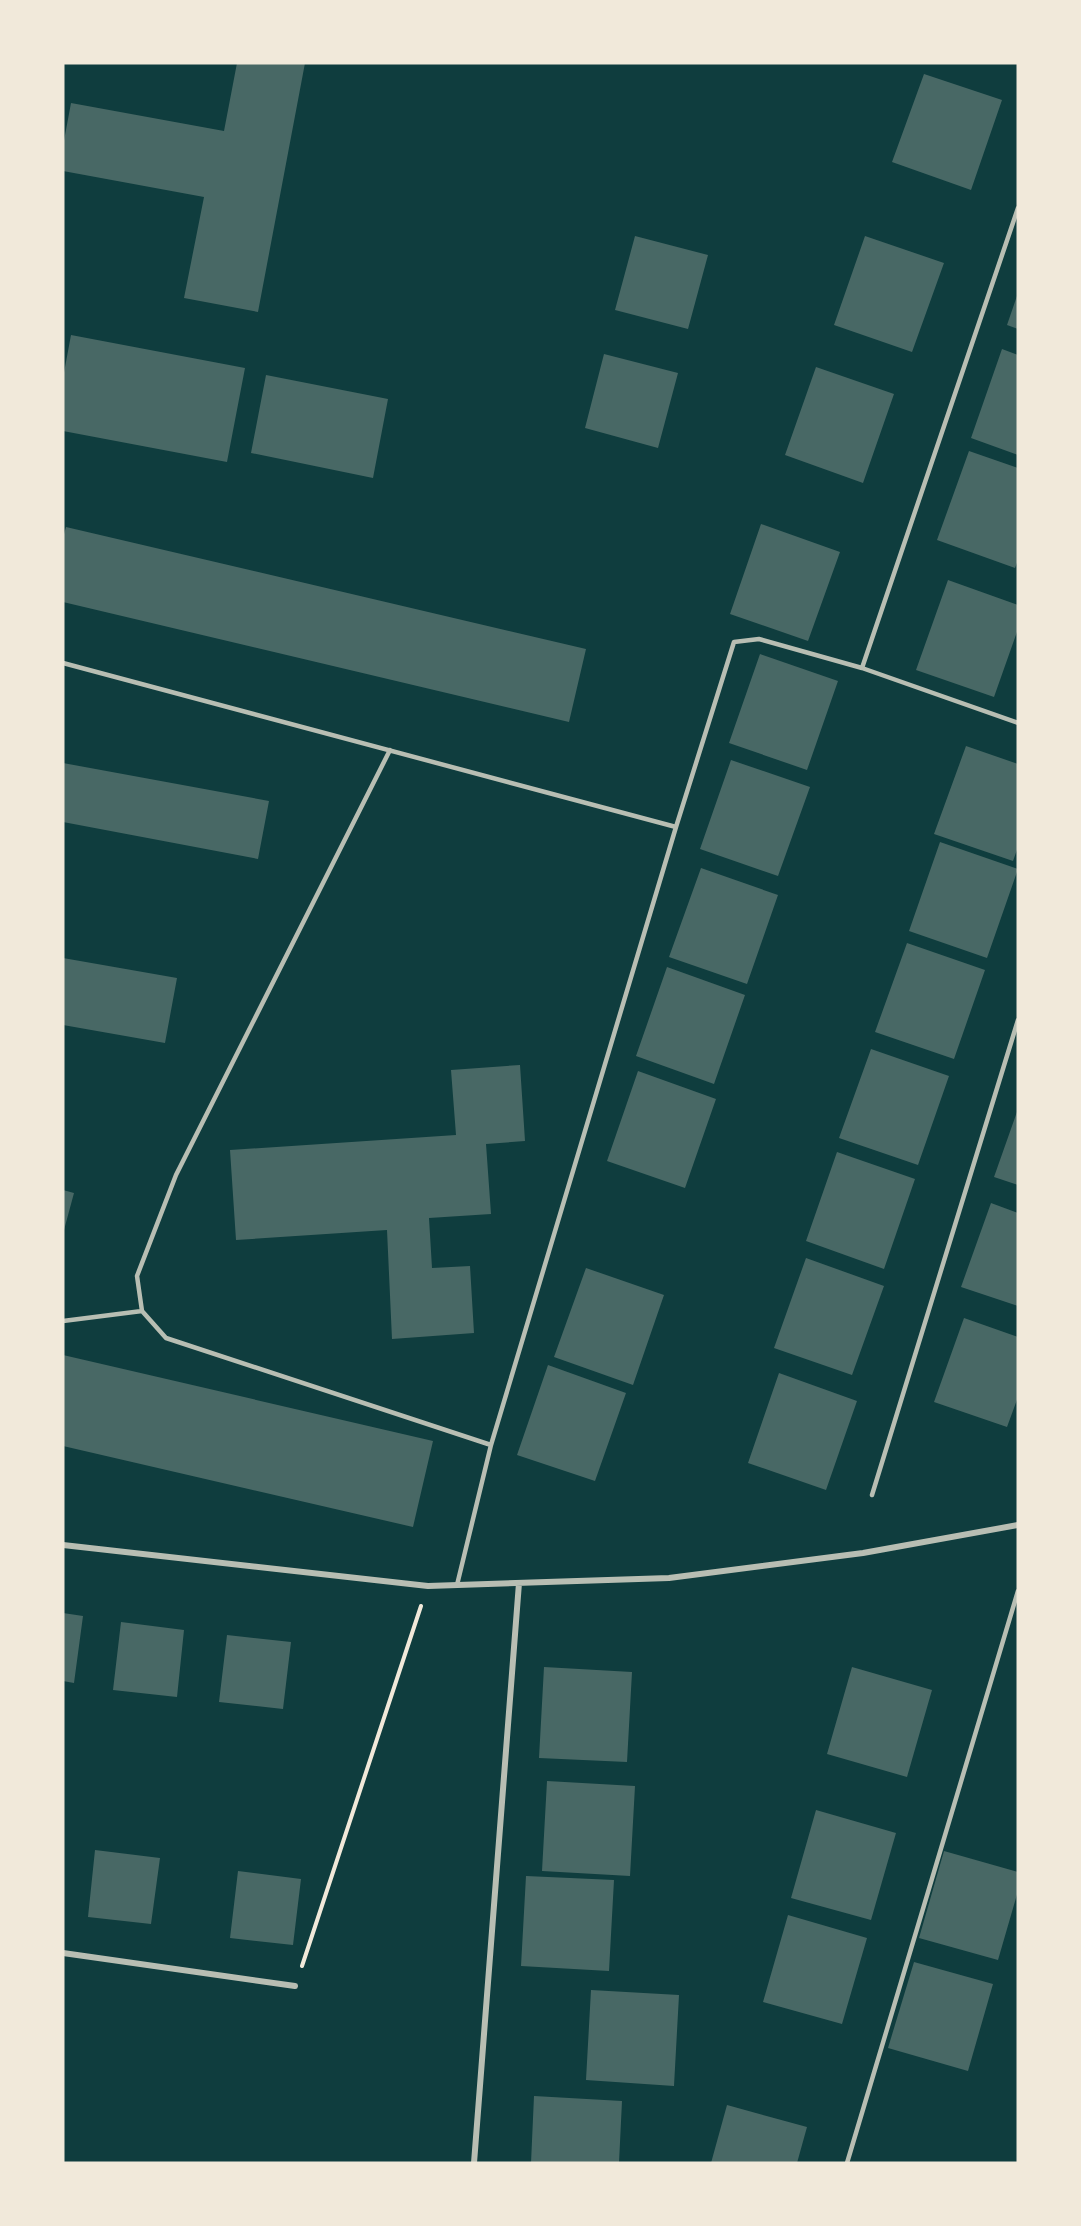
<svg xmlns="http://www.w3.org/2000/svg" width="1081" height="2226" font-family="'Roboto Condensed',sans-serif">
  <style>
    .building { fill: #486865 }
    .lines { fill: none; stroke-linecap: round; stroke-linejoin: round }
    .path { stroke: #f1e9da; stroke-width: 4 }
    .service { stroke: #b8beb3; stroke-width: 4.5 }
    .minor { stroke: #b8beb3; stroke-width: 6 }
  </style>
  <rect width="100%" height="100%" fill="#0f3d3e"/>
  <!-- building -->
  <path class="building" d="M237 63H305L258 312 184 298 204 197 63 171V146L71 103 224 131Z
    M924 74 1002 100 971 190 892 162Z
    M635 236 708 255 688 329 615 310Z
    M865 236 944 263 912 352 834 325Z
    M1018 293V329L1007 325Z
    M71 335 245 368 227 462 63 431V378Z
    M1002 349 1018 355V455L971 438Z
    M604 354 678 373 658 448 585 428Z
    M816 367 894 394 863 483 785 455Z
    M266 375 388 399 373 478 251 453Z
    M969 451 1018 468V560L1015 568 937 540Z
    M761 524 840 552 808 641 730 614Z
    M66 527 586 649 569 722 63 602V538Z
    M948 580 1018 605V629L994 697 916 670Z
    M760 654 838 681 807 770 729 743Z
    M966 746 1018 764V847L1013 861 934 834Z
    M731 760 810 787 778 876 700 849Z
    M63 763 269 801 258 859 63 822Z
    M940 842 1018 869 987 958 909 931Z
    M701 868 778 895 747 984 669 957Z
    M907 943 985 970 954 1059 875 1032Z
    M63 958 177 978 165 1043 63 1025Z
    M667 967 745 995 714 1084 636 1056Z
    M871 1049 949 1076 918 1165 839 1138Z
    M520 1065 525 1141 486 1144 491 1214 429 1218 432 1268 470 1266 474 1333 392 1339 387 1230 236 1240 230 1150 456 1135 451 1070Z
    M638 1071 716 1099 685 1188 607 1161Z
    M1018 1109V1185L994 1177Z
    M837 1152 915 1179 884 1269 806 1241Z
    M63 1190 74 1193 64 1230H63Z
    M991 1203 1018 1213V1306L961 1287Z
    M806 1258 884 1286 852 1375 774 1348Z
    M586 1268 664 1295 633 1385 554 1357Z
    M964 1318 1018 1337V1397L1007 1427 934 1402Z
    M63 1355 433 1441 413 1527 63 1446Z
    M548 1365 626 1393 595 1481 517 1455Z
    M779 1373 857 1401 826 1490 748 1463Z
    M63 1613 83 1616 74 1683 63 1681Z
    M121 1622 184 1630 177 1697 113 1690Z
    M227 1635 291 1642 283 1709 219 1702Z
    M544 1667 632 1672 627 1762 539 1758Z
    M852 1667 932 1690 907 1777 827 1754Z
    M547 1781 635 1786 630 1876 542 1871Z
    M816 1810 896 1833 871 1920 791 1898Z
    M95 1850 160 1858 151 1924 88 1917Z
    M944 1851 1018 1872V1891L998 1960 919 1938Z
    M238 1871 301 1879 293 1945 230 1938Z
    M526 1876 614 1880 609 1971 521 1966Z
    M788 1915 867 1938 842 2024 763 2002Z
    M914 1962 993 1984 968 2071 888 2048Z
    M591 1990 679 1995 674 2086 586 2080Z
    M534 2096 622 2101 619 2163H531Z
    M727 2105 807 2127 797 2163H711Z"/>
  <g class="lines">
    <!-- path -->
    <path class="path" d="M302 1966 421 1606"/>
    <!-- service -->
    <path class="service" d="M63 663 676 827
      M862 668 1018 208
      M390 750 176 1175 137 1276 142 1311 166 1338 491 1445
      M63 1321 142 1311
      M872 1495 1018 1020
      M457 1585 491 1445 676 827 734 642 759 639 862 668 1018 723
      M847 2163 1018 1591"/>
    <!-- minor -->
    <path class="minor" d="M63 1545 428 1586 669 1578 863 1553 1018 1525
      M63 1953 295 1986
      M474 2163 519 1583"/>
  </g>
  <!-- border -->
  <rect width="1081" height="2226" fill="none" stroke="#f1e9da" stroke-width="129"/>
</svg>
